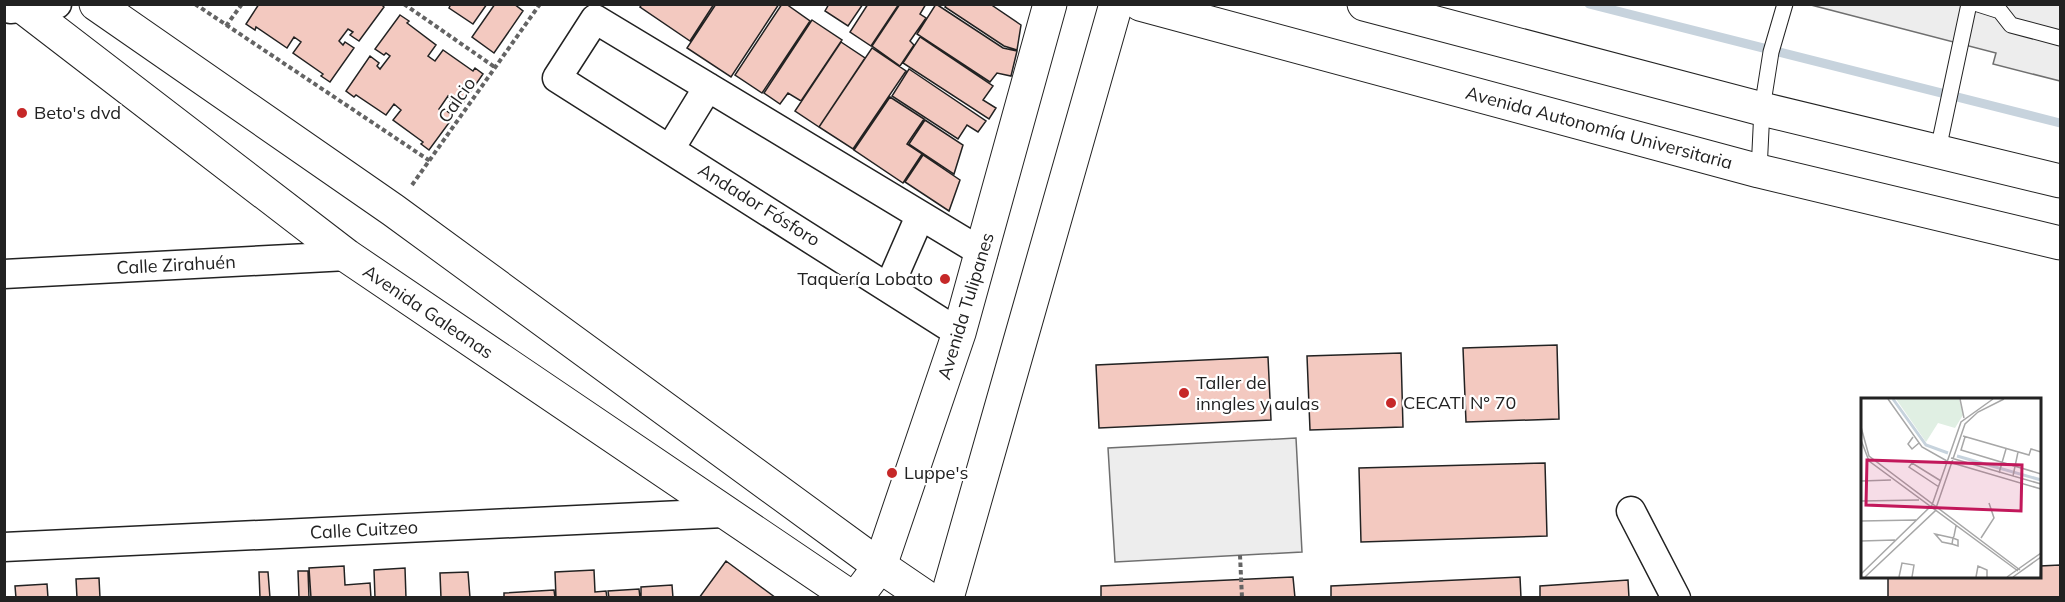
<svg xmlns="http://www.w3.org/2000/svg" width="2065" height="602" font-family="Mulish,sans-serif">
  <style>
    .parking { fill: #ededed; stroke: #6f6f6f; stroke-width: 1.5 }
    .lines { fill: none; stroke-linecap: round; stroke-linejoin: round }
    .stream { stroke: #c7d3dd; stroke-width: 9 }
    .building { fill: #f3c9c0; stroke: #222; stroke-width: 1.5 }
    .service-casing { stroke: #222; stroke-width: 17 }
    .minor-casing { stroke: #222; stroke-width: 31 }
    .tertiary-casing { stroke: #222; stroke-width: 35 }
    .secondary-casing { stroke: #222; stroke-width: 35 }
    .primary-casing { stroke: #222; stroke-width: 35 }
    .path { stroke: #646464; stroke-width: 4; stroke-dasharray: 4.5 3; stroke-linecap: butt }
    .service { stroke: #fff; stroke-width: 15 }
    .minor { stroke: #fff; stroke-width: 28 }
    .tertiary { stroke: #fff; stroke-width: 33 }
    .secondary { stroke: #fff; stroke-width: 33 }
    .primary { stroke: #fff; stroke-width: 33 }
    .poi-dot { fill: #c62828; stroke: #fff; stroke-width: 2 }
    .labels { text-anchor: middle; stroke-width: 4.5; stroke-linejoin: round; paint-order: stroke }
    .street-label { font-size: 18px; fill: #222; stroke: #fff }
    .poi-label { font-size: 18px; fill: #222; stroke: #fff; text-anchor: start }
    .inset-river { fill: none; stroke: #c7d3dd; stroke-width: 3 }
    .inset-road { fill: none; stroke: #a7a7a7; stroke-width: 1.5 }
    .view { fill: #c2185b; fill-opacity: 0.15; stroke: #c2185b; stroke-width: 3 }
    .inset-edge { fill: none; stroke: #222; stroke-width: 3 }
  </style>
  <rect width="100%" height="100%" fill="#fff"/>
  <!-- parking -->
  <path class="parking" d="M1811 5H2060V81L1993 64 1996 53Z
    M1296 438 1302 552 1115 562 1108 448Z"/>
  <g class="lines">
    <!-- stream -->
    <path class="stream" d="M1589 4 2060 123"/>
  </g>
  <!-- building -->
  <path class="building" d="M259 4H381L384 7 359 41 350 35 353 32 348 29 339 41 343 45 345 42 354 48 330 82 321 76 323 74 293 53 301 42 294 37 287 48 256 27 255 30 246 24Z
    M451 4H487L473 24 449 8Z
    M495 4H514L523 11 494 53 472 37Z
    M642 4H714L690 41 640 7Z
    M716 4H779L731 77 687 48Z
    M782 4H786L810 21 762 93 735 75Z
    M829 4H863L848 26 825 11Z
    M868 4H899L871 46 850 32Z
    M900 4H926L920 14 926 18 910 41 914 45 900 66 872 46Z
    M936 4 1003 48 1017 51 1011 76 997 73 990 82 917 34Z
    M947 4H990L1021 25 1017 50 1004 46 945 7Z
    M400 15 409 21 407 23 436 45 428 56 435 61 443 50 473 71 475 68 483 74 459 109 450 102 452 100 448 96 439 109 443 112 445 110 454 116 429 150 421 144 423 142 393 120 401 110 394 104 386 115 356 95 354 97 346 91 370 56 379 63 377 66 380 69 390 56 386 53 384 55 375 49Z
    M812 20 842 40 801 101 788 93 780 104 764 93Z
    M920 37 993 86 983 100 996 108 989 119 903 63Z
    M841 42 865 58 819 127 795 111Z
    M872 48 906 71 853 149 819 127Z
    M909 69 986 121 978 132 967 125 958 139 892 96Z
    M890 97 924 119 907 144 922 154 903 183 854 150Z
    M925 120 963 145 954 174 909 144Z
    M923 155 960 180 949 211 905 182Z
    M1557 345 1559 419 1466 422 1463 348Z
    M1401 353 1403 427 1310 430 1307 356Z
    M1268 357 1271 420 1099 428 1096 365Z
    M1545 463 1547 536 1361 542 1359 468Z
    M726 561 776 598H699Z
    M2060 565V598H1888V576H2040V566Z
    M344 566 345 585 370 583 371 598H311L309 568Z
    M405 568 406 598H375L374 570Z
    M594 570 595 592 606 591 607 598H556L555 572Z
    M298 571H308L309 598H299Z
    M259 572H268L270 598H260Z
    M468 572 470 598H441L440 573Z
    M1293 577 1295 598H1101V586Z
    M1520 577 1521 598H1331V586Z
    M99 578 100 598H77L76 579Z
    M1628 580 1629 598H1540V586Z
    M47 584 48 598H16L15 586Z
    M672 585 673 598H641V587Z
    M639 589 640 598H609L608 591Z
    M554 590 555 598H504V593Z"/>
  <g class="lines">
    <!-- service casing -->
    <g class="service-casing">
      <path id="service" d="M1978 4 2000 11 2011 25 2060 38
        M1938 150 1969 4
        M1759 171 1762 109 1771 52 1785 4"/>
    </g>
    <!-- minor casing -->
    <g class="minor-casing">
      <path id="minor" d="M10 9 57 4
        M670 149 708 87
        M4 274 347 256
        M889 287 920 216
        M959 333 557 78 595 19 983 253
        M1631 511 1676 598
        M4 547 724 513"/>
    </g>
    <!-- tertiary casing -->
    <g class="tertiary-casing">
      <path id="tertiary" d="M19 4 347 256 852 598
        M96 4 393 210 880 566 927 598"/>
    </g>
    <!-- secondary casing -->
    <g class="secondary-casing">
      <path id="secondary" d="M1140 4 1759 171 2060 243
        M1364 4 1762 109 2060 181"/>
    </g>
    <!-- primary casing -->
    <g class="primary-casing">
      <path id="primary" d="M856 598 880 566 959 333 1050 4
        M947 598 1116 4"/>
    </g>
    <!-- path -->
    <path class="path" d="M195 4 430 161
      M404 4 496 68
      M226 26 242 4
      M412 185 540 4
      M1240 555 1242 598"/>
    <!-- service -->
    <use href="#service" class="service"/>
    <!-- minor -->
    <use href="#minor" class="minor"/>
    <!-- tertiary -->
    <use href="#tertiary" class="tertiary"/>
    <!-- secondary -->
    <use href="#secondary" class="secondary"/>
    <!-- primary -->
    <use href="#primary" class="primary"/>
  </g>
  <!-- markers -->
  <g class="poi-dot">
    <circle cx="22" cy="113" r="6"/>
    <circle cx="945" cy="279" r="6"/>
    <circle cx="1184" cy="393" r="6"/>
    <circle cx="1391" cy="403" r="6"/>
    <circle cx="892" cy="473" r="6"/>
  </g>
  <g class="labels">
    <!-- street labels -->
    <g class="street-label">
      <text transform="translate(457 100) rotate(-55)" y="6">Calcio</text>
      <text transform="translate(1599 128) rotate(15)" y="6">Avenida Autonomía Universitaria</text>
      <text transform="translate(759 205) rotate(32)" y="6">Andador Fósforo</text>
      <text transform="translate(176 265) rotate(-3)" y="6">Calle Zirahuén</text>
      <text transform="translate(966 306) rotate(-73)" y="6">Avenida Tulipanes</text>
      <text transform="translate(428 312) rotate(34)" y="6">Avenida Galeanas</text>
      <text transform="translate(364 530) rotate(-3)" y="6">Calle Cuitzeo</text>
    </g>
    <!-- poi labels -->
    <g class="poi-label">
      <text x="34" y="119">Beto's dvd</text>
      <text x="933" y="285" text-anchor="end">Taquería Lobato</text>
      <text x="1196" y="389">Taller de<tspan x="1196" dy="21">inngles y aulas</tspan></text>
      <text x="1403" y="409">CECATI N° 70</text>
      <text x="904" y="479">Luppe's</text>
    </g>
  </g>
  <!-- overview -->
  <g transform="translate(1861 398)">
    <rect width="180" height="180" fill="#fff"/>
    <path d="M35 1H98L102 17 94 30 77 25 65 44Z" fill="#e0efe3"/>
    <path class="inset-river" d="M32 1 65 47 87 55M96 58 180 82"/>
    <path class="inset-road" d="M27 1 61 49 86 63M99 1 103 20M0 29 8 58 159 172M102 38 168 57 170 51 180 54M52 39 47 46 51 51 58 45M104 39 100 52 180 76M0 42 8 63 157 173M90 60 180 86M88 64 180 91M138 75 145 51M152 78 157 54M0 83 30 82M78 89 48 69 51 65 80 83M0 103 58 102M0 123 55 122M120 140 133 120 128 105M0 143 34 142M91 146 97 148V142L92 140 74 136 81 144 91 146 92 140 93 138 95 128M0 176 71 107 100 24 132 1M4 179 74 113 104 26 117 14 143 1M38 179 41 165 53 167 51 179M115 179 117 168 126 172V179M146 179 180 155M152 179 180 159M179 179 180 161"/>
    <path class="view" d="M6 62 161 67 160 113 5 107Z"/>
    <rect width="180" height="180" class="inset-edge"/>
  </g>
  <!-- border -->
  <rect width="2065" height="602" fill="none" stroke="#222222" stroke-width="12"/>
</svg>
